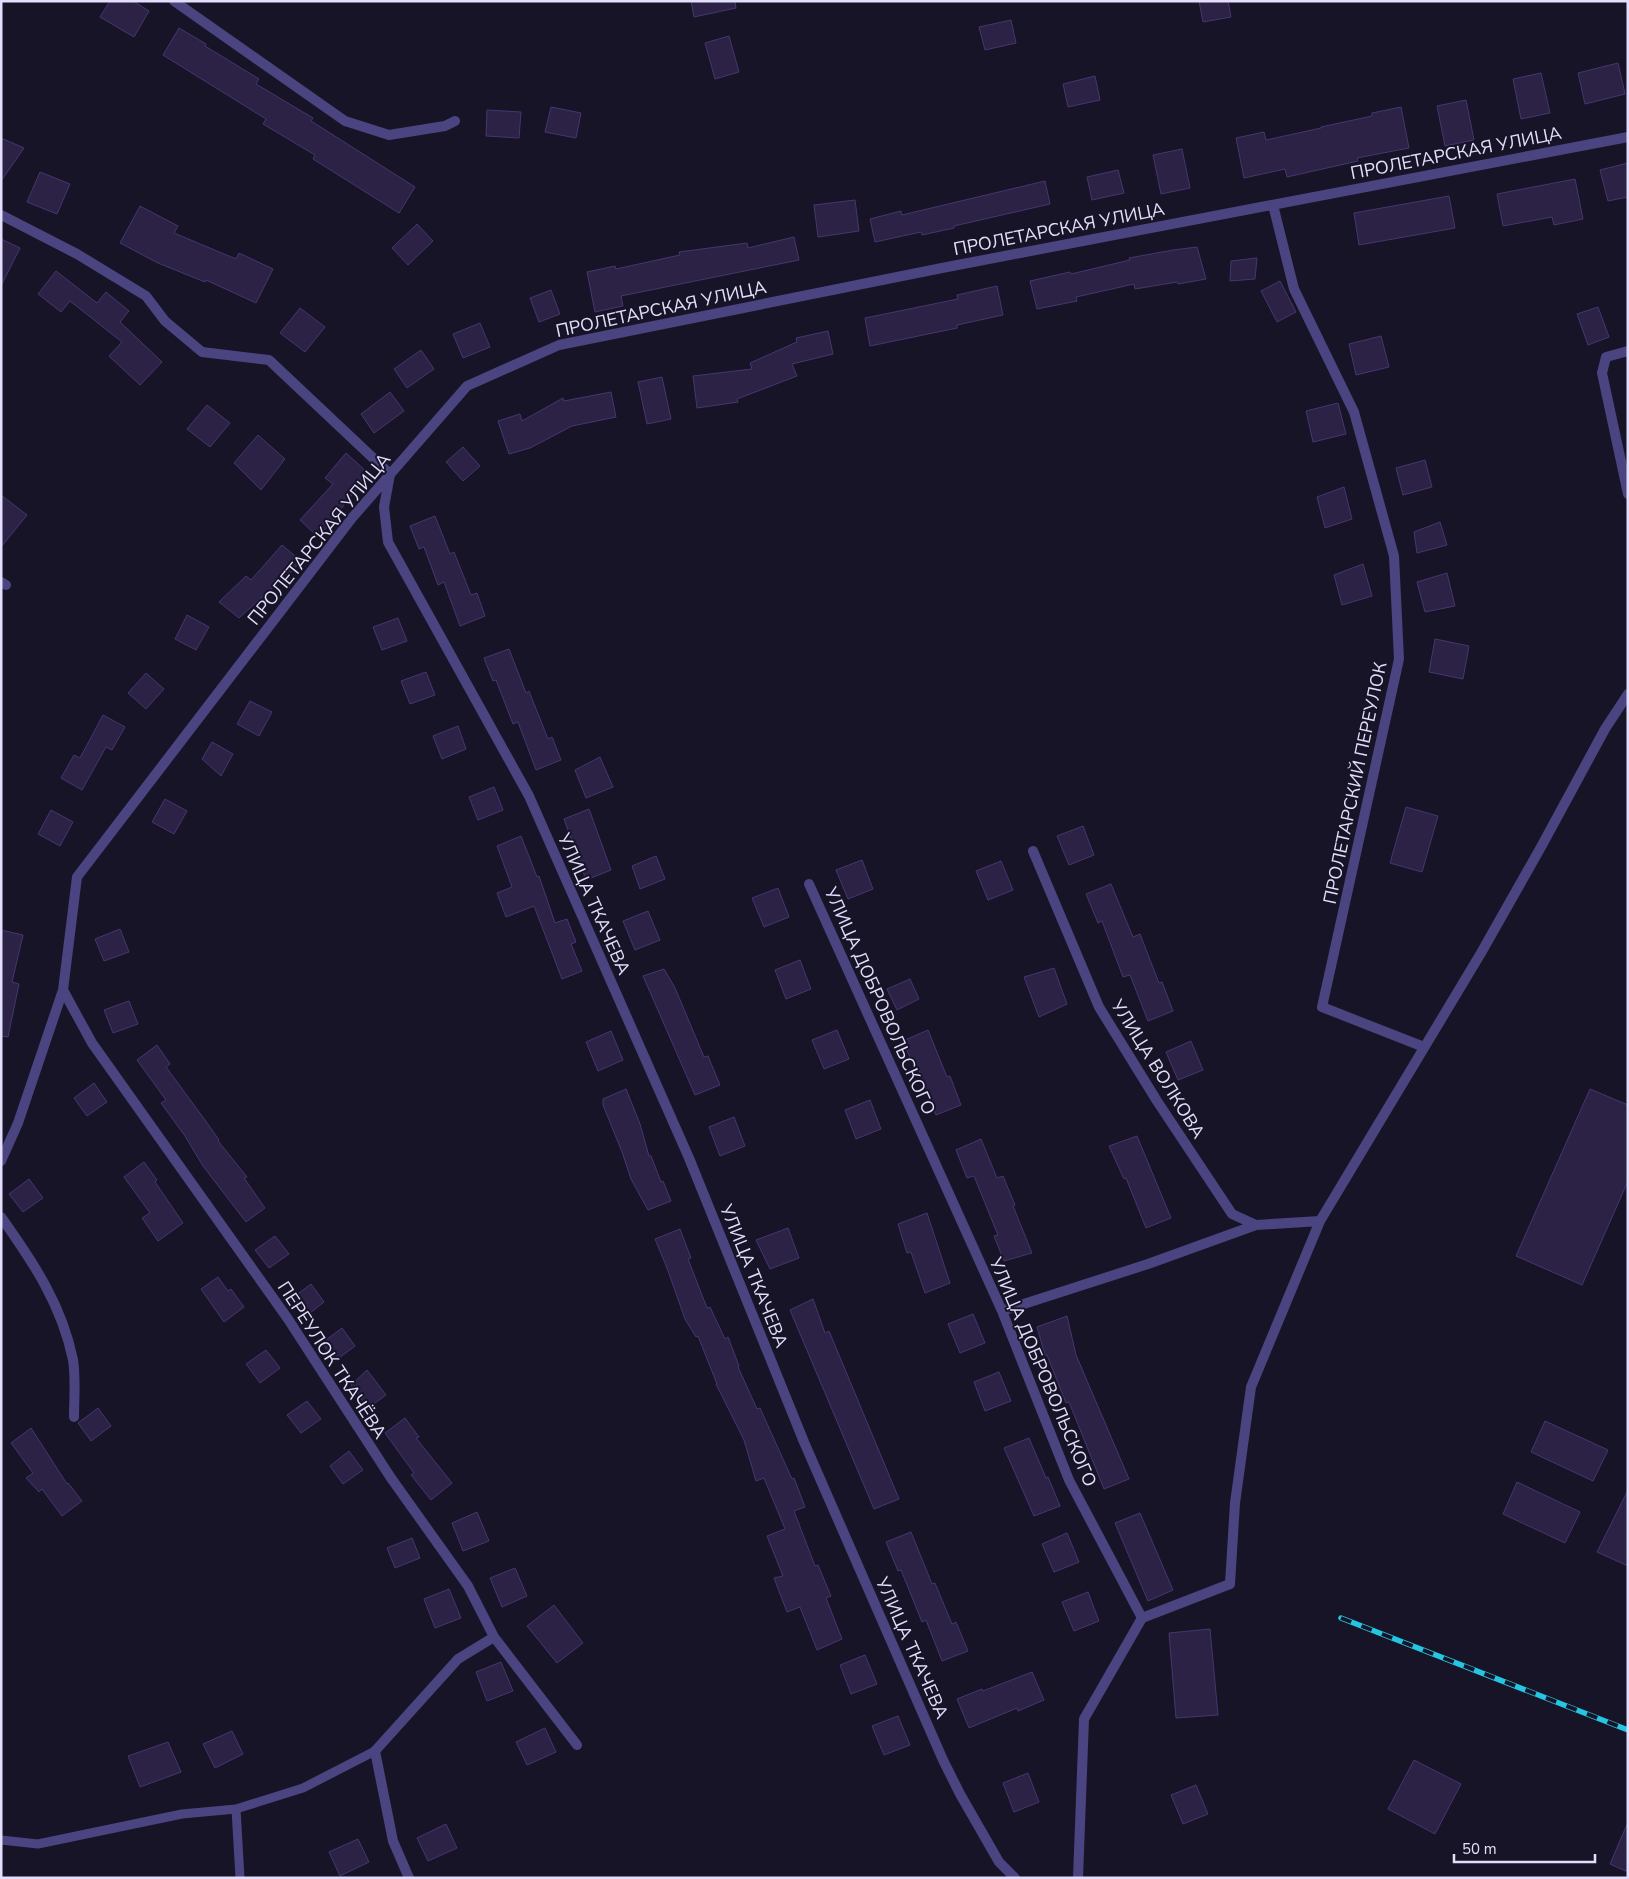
<svg xmlns="http://www.w3.org/2000/svg" width="1629" height="1879" font-family="'Nunito Sans',sans-serif">
  <style>
    .building { fill: #2b2246; stroke: #45376f }
    .lines { fill: none; stroke-linecap: round; stroke-linejoin: round }
    .lane { stroke: #4a4580; stroke-width: 9 }
    .street { stroke: #4a4580; stroke-width: 10 }
    .rail-casing { stroke: #24c6e1; stroke-width: 5.5 }
    .rail { stroke: #181427; stroke-width: 4; stroke-dasharray: 11; stroke-linecap: butt }
    .labels { text-anchor: middle; stroke-width: 4; stroke-linejoin: round; paint-order: stroke }
    .street-label { font-size: 18px; fill: #e3defb; stroke: #181427 }
  </style>
  <rect width="100%" height="100%" fill="#181427"/>
  <!-- building -->
  <path class="building" d="M110 1H133L149 11 134 37 100 17Z
    M691 1H735L736 8 694 17Z
    M1199 1H1228L1231 17 1203 22Z
    M1011 20 1016 43 985 50 979 27Z
    M179 28 206 44 205 46 259 79 256 84 313 118 311 121 415 187 399 213 313 159 315 155 263 124 266 119 163 55Z
    M729 36 739 72 715 79 705 43Z
    M1618 63 1625 94 1585 104 1578 73Z
    M1541 73 1550 113 1521 119 1513 79Z
    M1095 76 1100 100 1068 107 1063 84Z
    M1466 100 1474 140 1445 146 1437 106Z
    M551 107 581 113 576 138 545 132Z
    M1401 107 1409 148 1357 158 1358 161 1287 177 1285 169 1244 178 1236 138 1264 132 1266 140 1321 128V127L1372 116V113Z
    M487 110 521 112 519 138 486 136Z
    M1 138 24 148 1 181Z
    M1182 149 1190 188 1161 194 1153 155Z
    M1628 163V197L1608 201 1600 170Z
    M1118 170 1124 193 1092 200 1087 177Z
    M40 172 70 184 57 214 27 202Z
    M1575 179 1583 219 1554 225 1552 217 1503 226 1497 194Z
    M1045 181 1050 204 954 226V228L922 235 921 232 875 242 870 219 901 211 902 215Z
    M1449 196 1455 228 1359 245 1354 213Z
    M855 200 859 231 818 237 814 205Z
    M140 206 178 226 174 233 236 259 239 253 273 269 256 303 206 280 205 282 158 263 120 243Z
    M417 224 433 241 408 265 392 248Z
    M794 237 799 260 621 296 623 306 595 312 587 272 615 266 616 269 680 255 679 252 747 243 748 248Z
    M1 239 20 248 1 286Z
    M1197 247 1206 279 1178 284 1177 282 1135 289 1134 284 1076 297 1077 301 1037 309 1030 281 1070 272 1071 274 1130 260 1129 258 1173 250Z
    M1257 258 1255 279 1230 281 1231 261Z
    M56 271 97 303 106 292 129 311 120 322 162 362 140 385 109 356 122 342 70 301 61 312 38 294Z
    M1280 281 1296 312 1277 322 1261 291Z
    M997 286 1003 315 957 325V328L870 346 865 318 958 299 957 295Z
    M551 290 560 314 539 322 530 298Z
    M1598 307 1609 337 1588 345 1577 314Z
    M300 308 325 327 305 352 280 333Z
    M480 323 490 347 463 358 453 334Z
    M828 331 833 354 792 364 797 376 737 399 738 402 697 408 693 376 752 369 750 363 797 342 796 338Z
    M1381 336 1389 367 1356 375 1349 344Z
    M421 350 434 369 407 388 394 369Z
    M662 377 671 419 647 424 638 382Z
    M390 392 404 411 374 433 361 414Z
    M611 392 616 417 572 426 530 448 509 454 498 421 520 414 522 421 563 398 564 401Z
    M1338 403 1346 434 1313 442 1306 411Z
    M207 405 230 423 210 447 187 429Z
    M258 435 285 459 261 490 234 463Z
    M463 447 480 466 463 481 446 462Z
    M346 453 369 474 335 516 336 517 318 537 300 520 333 484 325 478Z
    M1425 460 1432 487 1403 495 1396 468Z
    M1344 487 1352 519 1325 528 1317 497Z
    M1 495 27 515 1 547Z
    M435 516 450 554 454 552 471 595 477 593 485 616 460 626 444 582 438 585 424 547 419 549 410 526Z
    M1440 522 1447 545 1417 553 1414 532Z
    M282 545 301 561 283 581 281 580 239 618 219 602 246 576 251 580Z
    M1363 564 1372 596 1342 605 1334 575Z
    M1447 573 1455 606 1425 612 1417 582Z
    M187 615 209 627 196 650 175 639Z
    M398 618 407 641 382 650 373 627Z
    M1435 639 1469 646 1463 679 1429 672Z
    M509 649 526 693 529 691 548 739 552 737 561 760 536 770 518 722 513 724 496 680 493 681 484 658Z
    M426 672 435 695 410 704 401 681Z
    M146 673 164 689 146 709 128 693Z
    M250 701 272 712 259 736 237 724Z
    M103 715 125 727 112 750 106 747 82 790 61 778 74 755 80 758Z
    M458 726 466 749 442 759 433 736Z
    M212 742 233 754 221 776 202 759Z
    M600 757 613 787 586 798 575 770Z
    M494 787 503 810 478 820 469 797Z
    M165 799 187 811 174 834 152 822Z
    M1406 807 1438 816 1422 872 1390 863Z
    M589 809 611 870 586 880 564 819Z
    M51 810 73 822 60 846 38 834Z
    M1083 826 1094 855 1069 865 1057 836Z
    M521 836 537 877 539 876 555 923 567 919 576 942 571 944 582 971 562 979 534 906 506 917 497 893 512 887 497 846Z
    M656 856 665 879 640 889 632 866Z
    M862 860 873 889 848 899 836 870Z
    M1001 861 1013 890 988 900 976 871Z
    M1111 884 1133 937 1140 934 1159 983 1162 982 1173 1011 1148 1021 1130 975 1123 977 1102 921 1098 923 1086 894Z
    M778 888 789 917 764 927 752 898Z
    M648 911 660 940 635 950 623 921Z
    M120 929 129 952 104 961 95 939Z
    M1 930 23 935 12 982 19 984 8 1037 1 1036Z
    M800 960 811 989 786 999 775 970Z
    M1054 968 1067 1004 1039 1017 1024 977Z
    M664 969 675 988 704 1057 708 1056 720 1085 695 1095 643 976Z
    M910 979 919 999 897 1010 887 989Z
    M129 1001 138 1024 113 1033 104 1010Z
    M837 1030 849 1059 824 1069 812 1040Z
    M928 1030 947 1077 950 1076 961 1105 936 1115 918 1068 915 1069 903 1041Z
    M611 1031 623 1060 598 1071 586 1042Z
    M1191 1041 1203 1070 1178 1080 1166 1052Z
    M157 1045 170 1064 166 1067 205 1120 219 1140 218 1141 247 1177 244 1178 265 1208 246 1222 203 1166 185 1136 161 1103 166 1100 137 1060Z
    M94 1083 107 1102 87 1116 74 1098Z
    M626 1089 640 1124 649 1156H651L661 1182 663 1181 671 1201 648 1210 631 1179 622 1152 603 1105V1099Z
    M1590 1089 1628 1105V1181L1582 1285 1516 1256Z
    M870 1100 881 1129 856 1139 845 1110Z
    M734 1117 745 1146 720 1156 709 1127Z
    M1137 1136 1171 1218 1146 1228 1126 1178 1124 1179 1109 1146Z
    M981 1139 997 1178 1003 1176 1015 1205 1013 1206 1032 1253 1004 1261 994 1236 998 1235 974 1176 967 1178 956 1150Z
    M144 1162 157 1180 155 1182 183 1223 158 1241 142 1218 150 1213 124 1177Z
    M29 1179 43 1198 23 1212 9 1194Z
    M927 1213 950 1283 925 1293 911 1252 907 1253 898 1224Z
    M788 1228 799 1258 770 1269 756 1240Z
    M680 1229 691 1258 688 1259 707 1308 710 1307 725 1339 728 1337 739 1366 738 1367 757 1409 760 1408 792 1479 794 1478 805 1507 794 1511 815 1566 818 1565 831 1596 826 1598 842 1639 817 1650 800 1607 787 1612 774 1578 783 1576 767 1536 785 1529 764 1478 756 1481 744 1440 716 1384H717L698 1336 696 1337 685 1319 667 1268 655 1239Z
    M275 1236 289 1254 269 1268 255 1250Z
    M218 1277 228 1291 231 1289 244 1307 224 1322 201 1289Z
    M311 1284 324 1302 305 1317 291 1299Z
    M813 1299 825 1333 829 1331 899 1499 874 1509 790 1310Z
    M973 1314 985 1343 960 1353 948 1324Z
    M1067 1316 1076 1355 1129 1479 1104 1489 1069 1402 1066 1403 1047 1355H1045L1037 1327Z
    M342 1328 355 1346 335 1361 322 1343Z
    M266 1350 280 1368 260 1383 246 1364Z
    M367 1370 386 1395 368 1408 351 1385Z
    M999 1372 1011 1401 985 1411 974 1382Z
    M307 1401 321 1419 301 1433 287 1415Z
    M98 1408 111 1426 91 1441 78 1423Z
    M405 1418 419 1437 416 1438 452 1483 431 1500 411 1475 414 1473 385 1433Z
    M1545 1421 1608 1450 1593 1481 1531 1452Z
    M31 1428 67 1484 68 1483 82 1501 62 1516 42 1489 39 1492 26 1478 33 1473 11 1443Z
    M1029 1438 1046 1478 1048 1477 1060 1506 1034 1516 1004 1448Z
    M349 1451 363 1470 343 1484 330 1466Z
    M1517 1482 1580 1512 1565 1543 1503 1514Z
    M1628 1490V1566L1597 1552Z
    M477 1512 489 1541 463 1551 452 1523Z
    M1140 1513 1173 1590 1148 1601 1115 1523Z
    M911 1532 932 1584 935 1583 952 1624 956 1622 968 1651 942 1661 926 1620 922 1622 901 1570 898 1571 886 1542Z
    M1067 1533 1079 1562 1054 1572 1042 1544Z
    M412 1538 420 1558 395 1568 387 1548Z
    M515 1568 527 1596 502 1607 490 1578Z
    M449 1589 461 1618 435 1628 424 1599Z
    M1088 1592 1099 1621 1074 1631 1062 1602Z
    M554 1605 583 1643 557 1663 527 1626Z
    M1210 1629 1218 1715 1176 1718 1169 1633Z
    M865 1655 877 1684 851 1694 840 1665Z
    M501 1662 513 1691 487 1701 476 1672Z
    M1032 1672 1044 1700 1018 1711 1017 1708 969 1728 957 1699 982 1689 983 1691Z
    M898 1716 910 1745 884 1755 872 1726Z
    M545 1728 556 1752 527 1765 516 1742Z
    M232 1731 243 1754 215 1768 203 1744Z
    M168 1742 181 1772 140 1787 128 1756Z
    M1414 1760 1461 1784 1435 1834 1388 1809Z
    M1028 1773 1039 1802 1014 1812 1003 1783Z
    M1196 1785 1208 1814 1183 1824 1171 1795Z
    M1628 1822V1872L1610 1864Z
    M446 1824 457 1848 428 1861 417 1838Z
    M358 1839 369 1862 340 1876 329 1852Z"/>
  <g class="lines">
    <!-- lane -->
    <path class="lane" d="M236 1809 240 1878
      M1 1840 38 1844 182 1814 236 1809 303 1788 375 1751"/>
    <!-- street -->
    <path class="street" d="M174 1 345 121 389 135 445 126 455 121
      M1273 205 1294 289 1354 412 1394 556 1399 659 1322 1007 1424 1047
      M1 215 77 254 146 296 165 321 202 352 269 360 390 474 384 507 388 542 529 796 689 1158 804 1442 943 1760 960 1794 999 1862 1015 1878
      M1628 351 1606 357 1602 373 1628 494
      M1 582 6 585
      M1033 851 1099 1007 1157 1101 1232 1214 1256 1225 1320 1221
      M809 884 1002 1311 1069 1480 1142 1618 1084 1719 1078 1878
      M63 990 92 1043 288 1319 391 1478 468 1586 494 1637 577 1745
      M1 1161 18 1123 63 990 77 877 352 518 467 386 559 345 947 267 1628 137
      M1 1217C33 1262 62 1305 73 1360 76 1378 74 1399 74 1417
      M1002 1311 1148 1264 1256 1225
      M1142 1618 1230 1584 1235 1503 1251 1387 1320 1221 1481 953 1541 847 1605 729 1628 694
      M409 1878 393 1841 375 1751 458 1659 494 1637"/>
    <!-- rail casing -->
    <g class="rail-casing">
      <path id="rail" d="M1341 1618 1628 1730"/>
    </g>
    <!-- rail -->
    <use href="#rail" class="rail"/>
  </g>
  <g class="labels">
    <!-- street labels -->
    <g class="street-label">
      <text transform="translate(1456 153) rotate(-11)" y="6">ПРОЛЕТАРСКАЯ УЛИЦА</text>
      <text transform="translate(1059 229) rotate(-11)" y="6">ПРОЛЕТАРСКАЯ УЛИЦА</text>
      <text transform="translate(661 309) rotate(-12)" y="6">ПРОЛЕТАРСКАЯ УЛИЦА</text>
      <text transform="translate(319 539) rotate(-51)" y="6">ПРОЛЕТАРСКАЯ УЛИЦА</text>
      <text transform="translate(1355 783) rotate(-78)" y="6">ПРОЛЕТАРСКИЙ ПЕРЕУЛОК</text>
      <text transform="translate(594 904) rotate(66)" y="6">УЛИЦА ТКАЧЕВА</text>
      <text transform="translate(880 1001) rotate(66)" y="6">УЛИЦА ДОБРОВОЛЬСКОГО</text>
      <text transform="translate(1158 1069) rotate(58)" y="6">УЛИЦА ВОЛКОВА</text>
      <text transform="translate(754 1276) rotate(68)" y="6">УЛИЦА ТКАЧЕВА</text>
      <text transform="translate(332 1360) rotate(57)" y="6">ПЕРЕУЛОК ТКАЧЁВА</text>
      <text transform="translate(1043 1372) rotate(67)" y="6">УЛИЦА ДОБРОВОЛЬСКОГО</text>
      <text transform="translate(912 1648) rotate(66)" y="6">УЛИЦА ТКАЧЕВА</text>
    </g>
  </g>
  <!-- border -->
  <rect width="1629" height="1879" fill="none" stroke="#e3defb" stroke-width="5"/>
  <!-- scale -->
  <path d="M1454 1854v8h141v-8" fill="none" stroke="#e3defb" stroke-width="2.5"/>
  <text x="1462" y="1854" font-size="15" fill="#e3defb" stroke="#181427" stroke-width="4" paint-order="stroke">50 m</text>
</svg>
